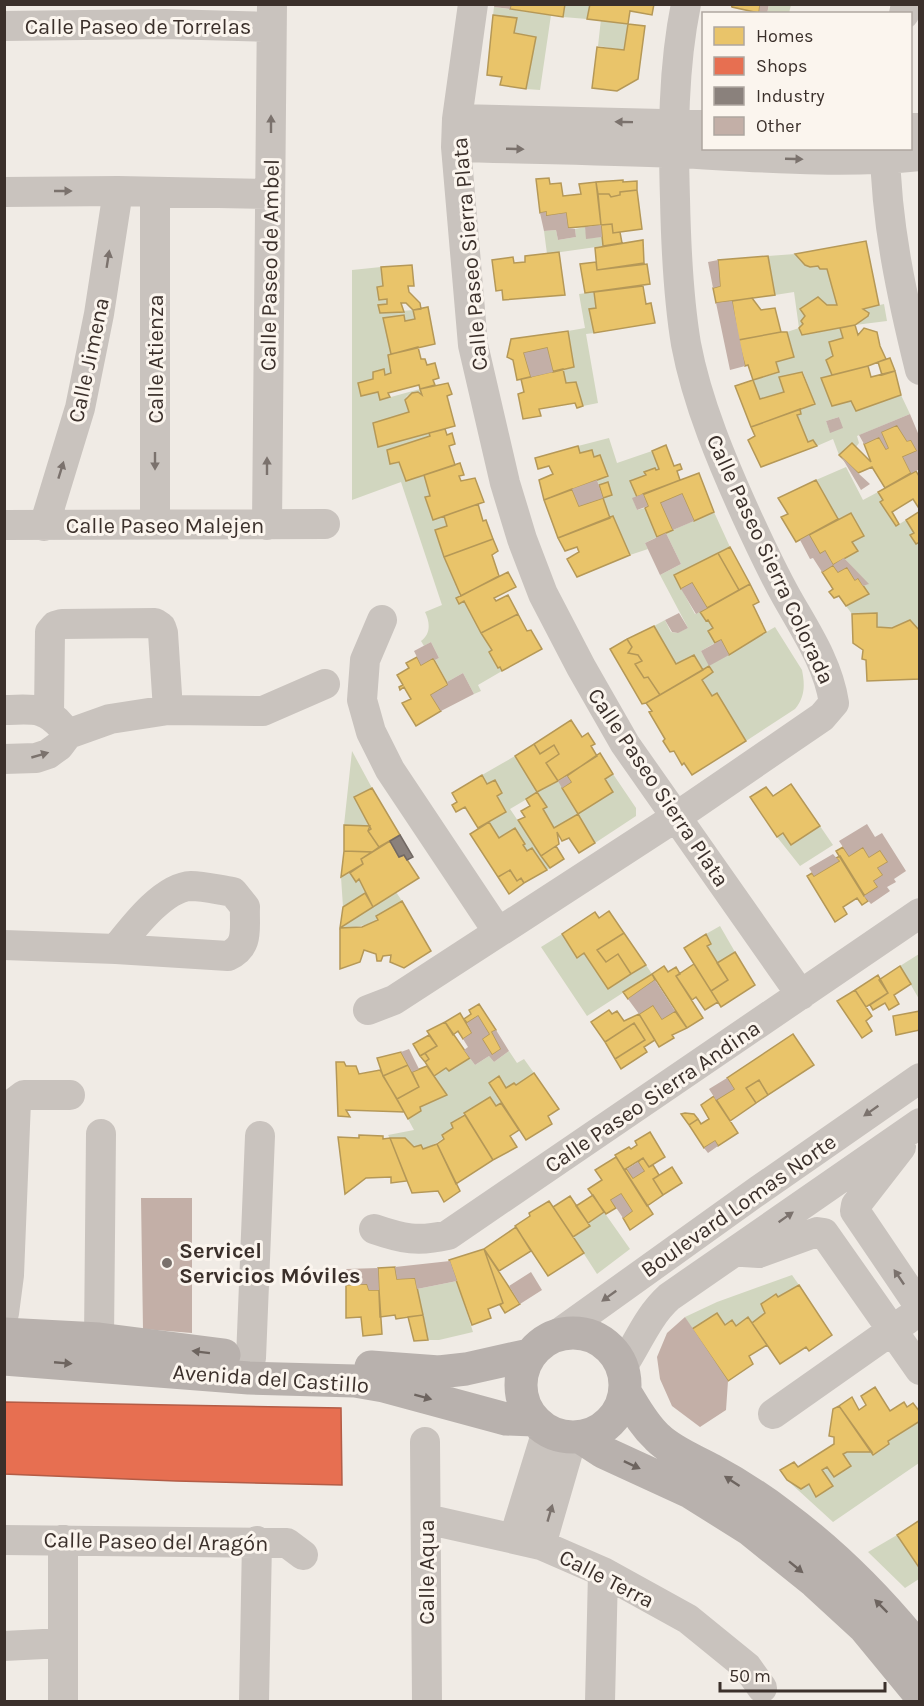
<svg xmlns="http://www.w3.org/2000/svg" width="924" height="1706" font-family="Karla,sans-serif">
  <style>
    .green { fill: #d1d6bf; fill-rule: evenodd }
    .homes { fill: #e9c46a; stroke: #b59857; stroke-width: 1.5 }
    .shops { fill: #e76f51; stroke: #b35c46; stroke-width: 1.5 }
    .industry { fill: #8a817c; stroke: #726964; stroke-width: 1.5 }
    .building { fill: #c3afa7 }
    .lines { fill: none; stroke-linecap: round; stroke-linejoin: round }
    .minor { stroke: #c9c3be; stroke-width: 30 }
    .major { stroke: #b8b1ad; stroke-width: 33 }
    .oneway { fill: #7b726d }
    .oneway2 { fill: #6d645f }
    .poi-dot { fill: #7a716c; stroke: #fbf5ee; stroke-width: 2 }
    .labels { text-anchor: middle; stroke-width: 6; stroke-linejoin: round; paint-order: stroke }
    .street-label { font-size: 22px; fill: #3b302b; stroke: #fbf5ee }
    .poi-label { font-size: 22px; font-weight: bold; fill: #3b302b; stroke: #fbf5ee; text-anchor: start }
  </style>
  <rect width="100%" height="100%" fill="#f0ebe5"/>
  <!-- green -->
  <path class="green" d="M565 5H590L587 19 563 17Z
    M769 5H791L789 13 767 14Z
    M494 7 551 15 540 90 526 89 536 37 514 33 516 18 493 15Z
    M601 19 628 24 624 50 598 46Z
    M585 227 587 238 602 237 603 246 547 254 544 231 556 230 558 240 576 237 575 229Z
    M795 254C801 263 806 268 818 266L820 269H827L837 305H827L818 297 800 309 805 316 801 321 803 324 802 335 840 328 843 338 829 343 833 356 832 375 821 378 832 406 851 401 856 411 901 395 910 414 857 436 859 443 856 447 852 443 839 455 833 439 817 446 813 440 808 442 797 415 800 409 815 404 803 372 780 377 784 392 760 399 753 380 778 373 776 362 794 356 787 332 799 328 794 292 775 295 768 256ZM839 417 842 428 830 432 826 421Z
    M381 267 383 286 377 287 379 300 387 299V304L379 305 380 313 413 310 415 319 405 321 404 315 383 318 391 354 388 355 391 373 385 375 384 369 373 372V379L358 383 361 396 378 392 380 400 420 389 422 395 418 392 407 396 405 400 409 412 373 423 379 446 429 433 430 436 387 450 399 462 406 480 424 475 430 496 425 498 433 520 444 516C450 532 442 545 445 559 449 574 463 588 459 603L464 601 492 650 489 652 497 667H500L502 671 478 685 481 691 474 694 463 673 447 682 435 660 439 658 431 642 424 646 421 641C431 634 430 622 425 612L442 605 401 482 352 500V270Z
    M594 292 596 308 590 309 594 333 586 334 598 403 583 406 576 382 566 383 563 369 574 367 568 331 585 328 579 294Z
    M884 304 887 321 855 325 868 316 863 309Z
    M609 438 617 463 652 451 659 469 656 470 655 468 645 472 646 475 630 481 637 497 633 499 637 510 645 508 657 537 645 543 648 549 630 555 613 517 610 518 603 498 612 495 608 482 599 485 597 480 608 476 600 455 594 457 592 451 580 453 578 446Z
    M846 467 863 500 878 492 883 500 880 502 896 526 906 520 914 533 911 535 919 542V631L910 620 892 628 877 627V613L852 614 846 606 868 593 863 586 868 584 844 558 858 551 852 542 863 536 851 513 838 519 816 480Z
    M714 512 730 547 674 575 695 614 700 612 705 621 708 620 713 628 708 631 715 643 701 651 710 665 775 627 802 670C805 685 805 697 795 709L746 741 717 693 712 696 702 680 713 672 710 666 703 670 694 655 676 664 654 626 665 620 671 632 677 633 688 628 660 575 681 564 666 533Z
    M352 751 372 788 370 826 344 825Z
    M515 756 537 792 558 781 613 792 605 779 613 774 636 808V816L595 843 578 814 554 828 543 809 547 806 537 793 510 809 550 868 547 870 532 848 527 851 523 845 525 844 515 828 499 838 489 822 506 811 497 796 502 793 495 781 487 784 482 775Z
    M820 826 833 845 800 866 777 837 783 833 792 845Z
    M350 873 356 882 359 879 367 892 343 907 341 877Z
    M396 892 402 901C378 921 372 927 340 928Z
    M720 926 735 952 717 963 707 946 711 944 706 934Z
    M562 934 576 957 584 953 608 989 646 965 652 974 587 1016 541 947Z
    M919 954V999L900 966Z
    M509 1051 517 1063 524 1059 534 1073 516 1085 514 1083 506 1088 499 1076 489 1083 501 1103 496 1106 490 1097 451 1123 453 1128C444 1139 437 1144 423 1149L421 1145 414 1147 405 1138H390L388 1135 414 1130 408 1119 420 1107 447 1095 434 1076 446 1068 449 1071 470 1058 475 1065 489 1056 494 1062Z
    M604 1212 630 1249 597 1274 573 1237 590 1226 588 1223Z
    M792 1275 799 1285 778 1297 775 1294 761 1304 765 1313 752 1323 748 1317 736 1326 732 1320 725 1325 717 1313 692 1329 685 1317 717 1302Z
    M457 1281 473 1332 439 1340H428L417 1289Z
    M919 1421V1463L833 1522 787 1480 801 1489 809 1484 817 1497 832 1486 822 1470 827 1467 834 1476 851 1466 843 1454 847 1452H872L873 1455 889 1444 888 1441Z
    M897 1535 919 1569V1579L905 1588 868 1552Z"/>
  <!-- homes -->
  <path class="homes" d="M511 4H565L563 17 510 9Z
    M590 4H654L652 15 630 11 628 24 587 19Z
    M731 4H760L759 13 732 7Z
    M493 15 517 18 514 33 536 37 526 89 500 85 502 77 487 75Z
    M628 24 645 26 638 79 617 91 592 88 597 47 624 50Z
    M549 178 550 184 561 183 563 196 581 194 579 184 596 182 601 225 568 228 566 213 546 216V212L540 213 536 179Z
    M623 180V182L637 181V190L620 192V195L611 197 609 194H598L596 182Z
    M637 190 642 229 613 233 612 224 601 225 598 194H609L611 197 620 195V192Z
    M612 224 613 233 620 232 622 243 603 246 601 225Z
    M643 240 644 263 597 270 595 248Z
    M866 241 879 305 863 309 869 313 868 316 855 325 802 335 799 328 803 324 801 321 805 316 800 309 818 297 827 305H837L827 269H820L818 266 810 267 805 265 795 254Z
    M559 252 565 295 503 300 502 290 496 291 492 260 513 257 514 263 525 262V256Z
    M768 256 775 295 716 303 713 288 720 286 718 260Z
    M596 262 597 270 647 264 650 284 585 293 580 264Z
    M412 265 414 286H408L409 292 420 303 421 309 413 310 406 303H401L404 312 380 313 378 305 387 304V299L379 300 377 287 383 286 381 267Z
    M643 286 646 304 651 303 655 323 594 333 589 309 596 308 594 292Z
    M752 298 761 310 775 308 781 332 738 340 732 301Z
    M428 307 435 344 391 354 383 318 404 315 405 321 415 319 413 310Z
    M855 325 858 335 864 328 877 332 880 346 886 359 868 366 832 375 826 360 833 356 829 342 843 338 840 328Z
    M568 331 574 367 553 372 547 348 524 353 531 377 517 380 513 360 507 357 511 339Z
    M781 332H787L794 357 776 362 779 372 753 380 748 365 745 366 738 340Z
    M418 347 421 359H425L427 365 435 363 439 378 433 380 435 385 420 389 419 385 388 393 390 397 380 400 378 392 361 396 358 383 373 379V372L384 369 385 375 391 373 388 355Z
    M890 358 895 371 882 375 878 362Z
    M868 366 871 377 895 371 901 395 856 411 851 401 832 406 821 378Z
    M563 369 566 383 576 382 583 406 577 408 575 403 539 409 541 416 523 419 518 394 524 392 521 379Z
    M802 372 815 404 751 427 735 386 753 380 760 399 784 392 779 377Z
    M448 383 452 394 447 396 455 426 378 447 373 423 409 412 405 400 412 393 418 392 422 395 420 389Z
    M800 409 801 414 797 415 808 442 813 440 817 446 761 467 748 440 755 436 751 427Z
    M897 425 907 441 911 440 917 451 903 457 911 473 885 488 872 467 858 473 839 455 852 443 871 462 864 444 879 437 886 449 888 448 881 432Z
    M445 429 447 435 452 433 455 444 449 446 455 465 406 481 399 462 390 464 387 450 430 436 429 433Z
    M666 445 674 466 680 464 682 469 677 471 680 480 637 497 630 481 646 475 644 472 655 468 656 470 659 469 652 451Z
    M578 446 580 453 592 450 594 457 600 455 608 476 544 500 539 480 553 474 549 466 538 469 535 458Z
    M460 463 464 475 459 476 461 481 475 478 484 502 433 520 425 497 430 496 424 475Z
    M916 471 920 478V510L913 499 892 512 899 524 896 526 880 502 883 500 878 492Z
    M699 473 714 512 694 521 682 494 661 503 673 530 657 537 645 508 648 506 643 494Z
    M816 480 838 519 796 542 781 517 788 514 778 498Z
    M608 482 612 495 603 498 599 485Z
    M572 489 579 506 603 498 610 518 558 538 544 500Z
    M478 504 483 521 486 520 493 539 444 557 435 530 447 526 444 516Z
    M920 511V542L916 544 910 535 914 533 906 520Z
    M851 513 864 536 852 542 858 551 833 565 825 551 820 554 809 535Z
    M613 516 630 555 577 577 567 559 579 552 577 547 565 551 558 538Z
    M493 539 498 551 492 555 499 576 461 596 444 557Z
    M730 547 750 584 739 590 718 553Z
    M718 553 739 590 707 608 692 583 681 589 674 575Z
    M833 565 838 572 847 567 855 580 858 578 869 594 846 606 839 596 834 598 829 592 833 589 822 572Z
    M508 572 516 587 494 598 496 601 508 595 518 614 481 633 464 601 459 604 456 598Z
    M750 584 759 602 753 605 766 632 729 655 721 640 715 643 708 631 713 628 708 620 706 621 700 612Z
    M877 613V627L892 628 910 620 920 631V679L867 681 866 660 862 659 863 650 853 643 852 614Z
    M518 614 527 631 531 630 542 649 502 671 500 667 498 668 489 652 492 650 481 633Z
    M654 626 676 664 694 655 703 670 660 695 648 677 644 678 635 664 642 661 638 655 628 653 632 647 627 639Z
    M627 639 632 647 628 653 638 655 642 661 635 664 644 678 648 677 660 695 646 703 642 704 610 649Z
    M417 657 421 665 433 658 448 685 431 695 441 711 416 726 402 703 411 699 404 687 400 690 399 687 403 685 397 675 409 668 406 663Z
    M709 666 713 672 702 680 712 696 717 693 746 741 692 775 684 763 682 765 674 751 670 752 663 741 665 739 649 712 652 711 646 703Z
    M571 720 582 737 588 733 595 744 591 746 597 756 558 781 546 763 559 754 554 745 540 754 534 744Z
    M534 744 540 754 554 745 559 754 546 763 558 781 537 792 515 756Z
    M600 753 613 774 605 779 613 792 578 814 562 788 571 782 567 776Z
    M482 775 487 784 495 780 502 793 497 796 506 812 478 828 465 807 456 812 452 805 457 802 452 793Z
    M791 784 820 826 791 845 783 833 777 837 750 797 766 787 773 796Z
    M372 788 400 835 379 847 368 831 371 829 354 797Z
    M537 792 547 807 543 809 554 828 578 814 595 843 579 853 569 838 562 841 557 832 559 844 541 856 518 820 525 817 521 811 530 806 526 799Z
    M489 822 499 838 515 828 525 844 523 845 527 851 532 848 547 870 524 883 521 878 517 881 510 870 498 877 470 834Z
    M344 825 370 826 368 831 379 847 372 852 344 851Z
    M390 841 399 857 404 855 419 878 373 907 359 879 356 882 350 873 363 864 361 859Z
    M556 846 564 859 550 868 541 856Z
    M843 847 849 856 863 847 869 857 880 850 888 862 878 868 883 875 874 881 878 887 864 896 836 851Z
    M344 851 372 852 361 859 363 864 341 877Z
    M840 856 868 901 862 905 857 898 843 907 847 914 835 922 807 876 812 873 814 876 839 861 836 858Z
    M510 870 517 881 521 878 524 883 509 894 498 877Z
    M365 893 373 907 340 928 343 907Z
    M402 901 431 951 404 968 390 962 391 955 383 956 381 961H377L376 954 364 950 360 962 340 969V928L362 927 378 920 376 916Z
    M609 911 624 933 597 950 606 962 618 954 631 974 608 989 584 953 577 958 562 934 595 912 599 918Z
    M624 933 646 965 631 974 618 954 606 962 597 950Z
    M706 934 711 944 707 946 728 980 711 991 684 948Z
    M735 952 755 985 721 1007 711 991 728 980 717 963Z
    M694 964 718 1002 705 1010 696 997 692 1000 676 976Z
    M664 966 668 972 676 967 680 974 676 976 703 1018 687 1028 652 974Z
    M900 966 911 984 894 995 899 1004 889 1010 885 1003 873 1010 870 1005 888 993 879 980Z
    M652 974 655 980 628 999 623 992Z
    M878 975 888 993 866 1007 855 990Z
    M855 990 872 1016 866 1021 872 1031 862 1038 837 1001Z
    M479 1004 496 1030 492 1032 501 1049 492 1055 482 1039 489 1034 478 1016 467 1023 464 1019 471 1014 469 1010Z
    M653 1005 662 1019 675 1011 687 1028 672 1035 674 1038 659 1047 639 1014Z
    M609 1010 612 1014 617 1011 624 1021 639 1014 655 1040 644 1047 647 1052 621 1069 615 1059 645 1040 634 1023 605 1042 591 1022Z
    M920 1011V1030L896 1035 893 1016Z
    M460 1013 472 1033 463 1039 458 1031 453 1035 445 1022Z
    M445 1022 470 1058 449 1071 446 1068 434 1076 425 1062 429 1059 425 1053 437 1046 427 1031Z
    M634 1023 645 1040 615 1059 605 1042Z
    M793 1034 814 1065 768 1095 759 1080 746 1088 756 1103 730 1121 716 1100 734 1089 727 1078Z
    M429 1035 437 1046 420 1056 413 1044Z
    M401 1052 408 1065 383 1076 377 1058Z
    M425 1053 429 1059 425 1062 420 1056Z
    M336 1062H344L346 1066H356L359 1074 380 1070 404 1112 346 1110 350 1117 338 1116Z
    M408 1065 419 1087 397 1099 383 1076Z
    M427 1066 447 1095 420 1107 421 1111 408 1119 397 1099 419 1087 412 1072Z
    M534 1073 559 1109 548 1116 552 1124 526 1140 489 1083 499 1076 506 1088 514 1083 516 1085Z
    M759 1080 768 1095 756 1103 746 1088Z
    M714 1096 738 1133 718 1146 715 1141 704 1148 689 1125 698 1119 701 1124 709 1119 701 1105Z
    M490 1097 496 1106 501 1103 519 1130 510 1136 517 1147 493 1160 464 1113Z
    M685 1113 694 1114 698 1119 689 1125 681 1114Z
    M465 1115 493 1160 456 1184 437 1144 444 1139 442 1135 453 1128 451 1123Z
    M650 1132 665 1157 649 1167 643 1158 624 1170 615 1155 629 1147 631 1149 637 1145 635 1141Z
    M359 1135 383 1136V1139L390 1138 407 1181 391 1183V1177L366 1178 345 1194 338 1137 359 1138Z
    M390 1138H405L414 1147 421 1145 423 1149 437 1144 460 1191 444 1202 438 1191 412 1193Z
    M616 1157 653 1214 630 1230 623 1218 632 1211 621 1194 611 1200 616 1208 606 1214 588 1189 602 1180 595 1170Z
    M643 1158 649 1167 653 1165 659 1175 653 1179 663 1195 647 1206 624 1170 627 1169 633 1178 644 1171 638 1162Z
    M672 1167 682 1183 663 1195 653 1179Z
    M593 1195 604 1212 588 1223 576 1206Z
    M570 1196 590 1226 573 1237 553 1207Z
    M549 1201 584 1253 548 1276 515 1226 530 1216 529 1213Z
    M516 1227 531 1251 499 1271 484 1249Z
    M484 1249 503 1303 488 1309 491 1318 472 1325 449 1260Z
    M484 1249 520 1304 505 1313 500 1305 503 1303Z
    M395 1267 397 1279 415 1278 423 1315 396 1319 395 1315 380 1317 378 1268Z
    M367 1284 369 1290H379L382 1334 363 1336 361 1317 346 1318V1285Z
    M799 1285 832 1335 809 1351 806 1347 780 1364 752 1323 765 1313 761 1304 776 1294 778 1297Z
    M717 1313 725 1325 732 1320 736 1326 748 1317 767 1345 749 1356 753 1364 728 1381 692 1329Z
    M423 1315 428 1340 414 1341 408 1317Z
    M875 1387 890 1411 904 1402 907 1407 913 1403 920 1412V1421L888 1441 889 1444 873 1455 839 1406 852 1397 859 1410 866 1405 861 1396Z
    M839 1406 872 1452H847L843 1454 851 1466 834 1477 827 1467 822 1470 833 1486 816 1497 809 1484 801 1489 787 1480 780 1470 794 1462 798 1467 834 1444V1437L829 1436 833 1409Z
    M920 1520V1569L897 1535Z"/>
  <!-- shops -->
  <path class="shops" d="M4 1402 341 1408 342 1485 176 1481 4 1474Z"/>
  <!-- industry -->
  <path class="industry" d="M400 835 413 857 407 860 404 855 399 857 390 841Z"/>
  <!-- building -->
  <path class="building" d="M495 4H511L510 9 494 7Z
    M760 4H769L767 14H759Z
    M546 212V216L566 213 568 228 575 229 576 237 558 240 556 230 544 231 540 213Z
    M601 225 602 237 586 239 585 227Z
    M718 260 720 286 713 288 708 262Z
    M732 301 745 366 730 370 716 303Z
    M547 348 553 372 531 377 524 353Z
    M910 414 920 438V469L911 473 903 457 917 451 911 440 907 441 897 425 881 432 888 448 886 449 879 437 864 444 859 435Z
    M839 417 843 428 830 433 826 421Z
    M841 456 858 473 870 484 861 490Z
    M597 480 603 498 579 506 572 489Z
    M643 494 648 506 637 510 632 498Z
    M682 494 694 521 673 530 661 503Z
    M666 533 681 564 660 575 645 543Z
    M809 535 820 554 825 551 833 565 844 558 869 584 863 586 858 578 855 580 847 567 838 572 833 565 822 572 813 558 810 559 800 540Z
    M692 583 707 608 696 614 681 589Z
    M679 613 688 628 678 633 672 632 665 620Z
    M721 640 729 655 709 666 701 651Z
    M431 642 439 658 435 660 433 658 421 665 414 651Z
    M463 673 474 694 441 711 431 695 448 685 447 682Z
    M567 776 571 782 562 788 558 781Z
    M867 824 875 837 882 833 906 871 894 879 896 882 887 887 890 891 871 904 864 896 878 887 874 881 883 875 878 868 888 862 880 850 869 857 863 847 849 856 839 841Z
    M833 854 839 861 814 876 809 868Z
    M655 980 675 1011 662 1019 653 1005 639 1014 628 999Z
    M478 1016 489 1034 482 1039 492 1055 501 1049 492 1032 496 1030 509 1051 494 1062 489 1056 475 1065 464 1050 468 1047 463 1039 472 1033 467 1023Z
    M409 1049 419 1069 412 1072 401 1052Z
    M727 1078 734 1089 716 1100 709 1089Z
    M715 1141 718 1146 708 1153 704 1148Z
    M638 1162 644 1171 633 1178 627 1169Z
    M621 1194 632 1211 623 1218 611 1200Z
    M141 1198H192V1333L143 1329Z
    M450 1261 457 1281 417 1289 415 1278 397 1279 395 1267Z
    M378 1268 379 1290H369L367 1284 346 1285V1269Z
    M531 1272 542 1290 520 1304 509 1286Z
    M685 1317 728 1381 726 1410 700 1427 672 1406 660 1379 657 1357 667 1333Z"/>
  <g class="lines">
    <!-- minor -->
    <path class="minor" d="M473 4 457 119 456 147 473 345 505 483 522 539 543 594 581 667 625 744 801 995
      M904 14 906 4
      M4 26 165 24 271 27
      M457 119 704 125
      M910 128H920
      M456 147C530 149 603 150 677 153 758 157 839 164 920 156
      M885 148C886 224 902 297 920 370
      M4 192 118 191 270 194
      M4 525 325 524
      M155 525V193
      M267 525 272 4
      M44 526 80 408 99 314 118 191
      M382 620 365 660 362 700 371 732 390 770 498 932
      M4 710C30 710 44 705 62 727
      M49 714 50 632 55 626 62 624 155 623 161 627 163 633 168 710
      M4 759 36 758 48 754 59 746 68 734 110 719 168 710 263 711 325 684
      M4 945 116 949 228 956C250 946 244 928 245 907L233 892C219 890 204 886 191 886 163 887 132 929 116 949
      M368 1010 394 1000 676 817 822 717 834 703C828 663 805 630 786 596 772 571 760 545 748 519 723 464 697 403 686 344 678 296 676 247 675 199 673 134 673 68 686 4
      M901 1147 856 1205 855 1211 920 1307
      M374 1229C403 1239 418 1242 448 1235L920 913
      M743 1252 759 1253 817 1232 824 1233 920 1370
      M4 1313 9 1275 16 1101 24 1095H70
      M558 1334 759 1190 920 1078
      M99 1339 101 1134
      M251 1358 260 1136
      M622 1367C638 1343 647 1317 669 1297L920 1123
      M773 1414 908 1319
      M425 1442 427 1702
      M426 1519 541 1545 603 1572 688 1619 747 1667 762 1688
      M514 1538 547 1431
      M4 1540 287 1543 303 1555
      M63 1540V1702
      M541 1545 572 1438
      M4 1646 63 1643
      M254 1702 257 1541
      M600 1702 603 1572"/>
    <!-- major -->
    <path class="major" d="M521 1385a52 52 0 1 1 104 0a52 52 0 1 1-104 0Z
      M4 1334 99 1339 224 1355
      M4 1359 249 1378 355 1381 384 1386 506 1419 534 1420
      M371 1367 439 1372 466 1369 529 1355
      M625 1392C635 1408 643 1424 657 1437 672 1452 694 1460 712 1470 736 1483 760 1498 782 1515 833 1553 880 1600 920 1650
      M580 1437 603 1452 690 1492 749 1529 815 1582 864 1627 920 1695"/>
  </g>
  <!-- one-way arrows -->
  <defs><path id="oneway-solid" d="M-6-.8H1V-3.2L6.5 0L1 3.2V.8H-6Z" transform="scale(1.5)"/></defs>
  <g class="oneway">
    <use href="#oneway-solid" transform="translate(624 122) rotate(-179)"/>
    <use href="#oneway-solid" transform="translate(271 124) rotate(-90)"/>
    <use href="#oneway-solid" transform="translate(515 149) rotate(2)"/>
    <use href="#oneway-solid" transform="translate(794 159) rotate(2)"/>
    <use href="#oneway-solid" transform="translate(63 191)"/>
    <use href="#oneway-solid" transform="translate(108 259) rotate(-81)"/>
    <use href="#oneway-solid" transform="translate(155 461) rotate(90)"/>
    <use href="#oneway-solid" transform="translate(267 466) rotate(-90)"/>
    <use href="#oneway-solid" transform="translate(61 470) rotate(-73)"/>
    <use href="#oneway-solid" transform="translate(40 755) rotate(-16)"/>
    <use href="#oneway-solid" transform="translate(871 1111) rotate(145)"/>
    <use href="#oneway-solid" transform="translate(786 1217) rotate(-35)"/>
    <use href="#oneway-solid" transform="translate(899 1277) rotate(-124)"/>
    <use href="#oneway-solid" transform="translate(609 1296) rotate(144)"/>
    <use href="#oneway-solid" transform="translate(550 1513) rotate(-74)"/>
  </g>
  <g class="oneway2">
    <use href="#oneway-solid" transform="translate(201 1352) rotate(-173)"/>
    <use href="#oneway-solid" transform="translate(63 1363) rotate(5)"/>
    <use href="#oneway-solid" transform="translate(423 1397) rotate(15)"/>
    <use href="#oneway-solid" transform="translate(632 1465) rotate(25)"/>
    <use href="#oneway-solid" transform="translate(732 1481) rotate(-147)"/>
    <use href="#oneway-solid" transform="translate(796 1567) rotate(39)"/>
    <use href="#oneway-solid" transform="translate(881 1606) rotate(-135)"/>
  </g>
  <!-- markers -->
  <circle class="poi-dot" cx="167" cy="1263" r="6"/>
  <g class="labels">
    <!-- street labels -->
    <g class="street-label">
      <text x="138" y="34">Calle Paseo de Torrelas</text>
      <text transform="translate(469 254) rotate(-95)" y="8">Calle Paseo Sierra Plata</text>
      <text transform="translate(269 265) rotate(-89)" y="8">Calle Paseo de Ambel</text>
      <text transform="translate(155 359) rotate(-90)" y="8">Calle Atienza</text>
      <text transform="translate(88 360) rotate(-78)" y="8">Calle Jimena</text>
      <text x="165" y="533">Calle Paseo Malejen</text>
      <text transform="translate(771 559) rotate(65)" y="8">Calle Paseo Sierra Colorada</text>
      <text transform="translate(659 787) rotate(56)" y="8">Calle Paseo Sierra Plata</text>
      <text transform="translate(652 1096) rotate(-34)" y="8">Calle Paseo Sierra Andina</text>
      <text transform="translate(738 1205) rotate(-35)" y="8">Boulevard Lomas Norte</text>
      <text transform="translate(271 1378) rotate(4)" y="8">Avenida del Castillo</text>
      <text transform="translate(156 1541) rotate(1)" y="8">Calle Paseo del Aragón</text>
      <text transform="translate(426 1572) rotate(-90)" y="8">Calle Aqua</text>
      <text transform="translate(607 1578) rotate(27)" y="8">Calle Terra</text>
    </g>
    <!-- poi labels -->
    <g class="poi-label">
      <text x="179" y="1258">Servicel<tspan x="179" dy="25">Servicios Móviles</tspan></text>
    </g>
  </g>
  <!-- border -->
  <rect width="924" height="1706" fill="none" stroke="#3b302b" stroke-width="12"/>
  <!-- legend -->
  <rect x="702" y="12" width="210" height="138" fill="#fbf5ee" stroke="#aea6a0" stroke-width="1.5"/>
  <rect x="714" y="27" width="30" height="18" fill="#e9c46a" stroke="#aea6a0" stroke-width="1.5"/>
  <text x="756" y="42" font-size="18" fill="#3b302b">Homes</text>
  <rect x="714" y="57" width="30" height="18" fill="#e76f51" stroke="#aea6a0" stroke-width="1.5"/>
  <text x="756" y="72" font-size="18" fill="#3b302b">Shops</text>
  <rect x="714" y="87" width="30" height="18" fill="#8a817c" stroke="#aea6a0" stroke-width="1.5"/>
  <text x="756" y="102" font-size="18" fill="#3b302b">Industry</text>
  <rect x="714" y="117" width="30" height="18" fill="#c3afa7" stroke="#aea6a0" stroke-width="1.5"/>
  <text x="756" y="132" font-size="18" fill="#3b302b">Other</text>
  <!-- scale -->
  <path d="M720 1682v9h165v-9" fill="none" stroke="#3b302b" stroke-width="3"/>
  <text x="729" y="1682" font-size="18" fill="#3b302b" stroke="#fbf5ee" stroke-width="4.5" paint-order="stroke">50 m</text>
</svg>
